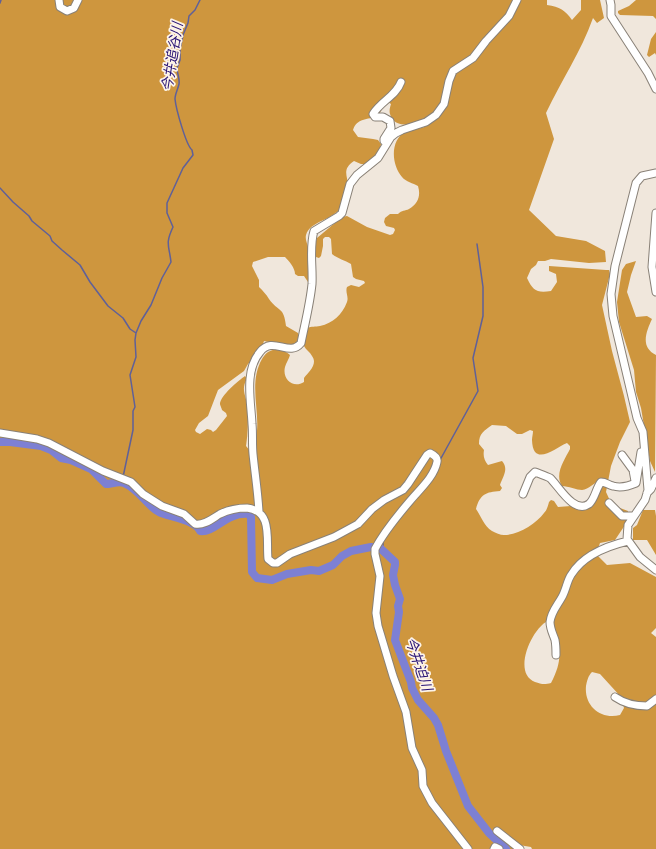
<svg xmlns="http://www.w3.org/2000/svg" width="656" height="849" font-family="'Sofia Sans Condensed','Noto Sans JP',sans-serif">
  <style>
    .forest { fill: #ce963e; fill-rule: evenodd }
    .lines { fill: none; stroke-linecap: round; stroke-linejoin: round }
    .stream { stroke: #5f6099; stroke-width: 1.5 }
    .river { stroke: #7d80d3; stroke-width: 8 }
    .minor-casing { stroke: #898177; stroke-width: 9 }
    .minor { stroke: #fff; stroke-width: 7 }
    .labels { text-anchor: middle; stroke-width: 3.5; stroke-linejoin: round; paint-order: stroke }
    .water-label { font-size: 14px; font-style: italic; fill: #261174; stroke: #fdf4e9 }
  </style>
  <rect width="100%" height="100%" fill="#f0e7dc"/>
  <!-- forest -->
  <path class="forest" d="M0 0H547V5C560 7 565 10 572 20L581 10V0H600L604 18 597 23 593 18C581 52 561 81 546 113L554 139 529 210 556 236 586 241 605 251 606 262 589 263 551 259 545 261H538L536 265 531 269 527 278C533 291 537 293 551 291L557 282 556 274 549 271V266L606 270H609L610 274 602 305 612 351 624 396 630 422 620 442 611 466 606 492 612 505 628 511 627 522 615 540 600 543 596 554 607 565 630 563 656 577V628L651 633 656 637V849H532L531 847 519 845 516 849H0ZM388 102 391 104C390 107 389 111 390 114 394 131 420 123 431 121 425 131 415 127 406 131 390 140 391 164 402 177 406 182 413 183 418 186 421 196 418 204 409 209 405 211 402 210 398 214H390L385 218 384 222 386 226 394 228 395 230 393 234 390 235 367 227 347 216 342 217 317 238 315 244 316 257 319 258 321 256 323 246V239L325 237H329L331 239 332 254C338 259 345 260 351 264L353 277 356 279 364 281 365 283 359 287 351 285 347 287C345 292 349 297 347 302 342 315 333 323 320 326 315 327 312 326 307 328L304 346C306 350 310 352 312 356 318 364 309 372 304 378V382C293 389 282 379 285 367 286 363 289 359 290 355 286 351 279 349 273 350 268 351 265 354 262 359 249 382 259 407 257 431 256 439 255 445 251 452L246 446C248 434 248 421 248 409 247 397 240 390 247 379L245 376C239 380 220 396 220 404 220 405 222 409 222 410L226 413 227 416 216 430 213 432 211 430 207 429 200 434 196 432 195 430 199 423 208 416 218 390 244 371 248 364 261 350 264 341C273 343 279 342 288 346L296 343 299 336 298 333 286 326C284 306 278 312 269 299 266 294 263 291 259 287V280L252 266 253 262 268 257H285C289 261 295 268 295 274L298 276H304L308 282 310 281C309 270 309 258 308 247 307 243 305 239 306 235 310 221 333 220 340 208 342 203 346 197 347 191 351 178 339 171 354 161L361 164H368L380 150 381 144 378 140 373 139 358 137 353 130C357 118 367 120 378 116L385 104ZM492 425 506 426 517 434H522L530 430 533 431C533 434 532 437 532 440 533 468 555 448 567 443L570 446V449C565 459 554 474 562 486 568 486 577 490 582 490 589 489 594 483 600 480L587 503 575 507 571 506 558 507 554 501 551 500 549 502C548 506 547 510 544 513 536 524 518 535 504 535 500 535 496 533 492 531 484 526 481 516 476 509 480 494 486 492 500 491L502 488 500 485C503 476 509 469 502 461L488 465C484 460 483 456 484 450L479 444C479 433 484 431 492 425ZM550 620C559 647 565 656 551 683 544 685 541 684 535 682 511 673 533 625 550 620ZM592 672 600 674 621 697 624 708 620 715C601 720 584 706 586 686 587 681 588 676 592 672Z
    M636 0H656V19L653 16 620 15 618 13V11L629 6Z
    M656 32V55L655 53 649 57 647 55 651 39Z
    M636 261 631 275 627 292 636 317 647 316 652 319C646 332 640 347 656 355L655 472 650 461 641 408 636 392 634 370 619 322 617 302 622 270 626 264Z
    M643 510H655L656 516V555L647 540H633V528L637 525Z"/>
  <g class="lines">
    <!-- stream -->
    <path class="stream" d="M0 3 1 0
      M0 188 13 202 29 216 32 221 50 236 52 241 62 250 80 265 90 282 108 306 123 318 130 329 136 333
      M440 460 478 391 473 358 483 316V287L477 244
      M123 477 133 430V411L135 407 130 375 136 357 135 340 136 333 141 321 151 305 162 278 171 262C169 245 165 244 173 227L167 213V203L183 168 193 155 192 150C186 145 176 109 175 99 175 94 178 89 179 84 180 79 177 73 177 68L180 60V49L183 35 188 23 189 16 195 10 200 0
      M380 548 383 545V541"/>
    <!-- river -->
    <path class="river" d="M0 442H10L41 446 51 450 61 458 71 460 91 469 106 484C111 484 119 481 124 483 139 489 147 506 159 512 170 517 196 520 200 531 215 533 226 512 248 514L251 517 252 572 257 578 272 580 287 574 311 570 319 571 333 565 342 556 351 551 371 547 380 548 395 562V565L393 575 395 585 400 599 398 606 399 612 395 640 411 682 412 688 418 700 434 718 438 725 446 751 468 806 489 833 506 849"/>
    <!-- minor casing -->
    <g class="minor-casing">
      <path id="minor" d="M59 0 60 7 67 11 74 8 78 0
        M610 0 611 5V16L648 73 656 89
        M387 143 384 141V139L391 128 390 121 383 117H375L373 114C381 101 396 96 401 82
        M656 173 642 176 636 183 615 266 611 294 613 316 637 418 643 432 648 490 645 500 628 525 627 539 640 557 656 570
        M656 213 652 267 656 292
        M0 433 37 439 49 443 103 471 131 482 143 494 162 506 184 514 195 524C204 526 213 518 220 514 228 510 238 508 247 508 273 511 266 539 268 559L273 563H277L290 554 334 537 358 524 372 509 384 500 403 490 408 484 427 455 430 453C434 455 438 458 437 462 434 477 420 489 410 501 398 515 384 532 375 549V554L380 576 376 613 378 626 393 676 406 712 412 748 422 770 423 786 432 803 468 849
        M622 455 633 470 635 481
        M647 493 651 489 656 478
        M523 494 530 477 535 472C540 474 546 476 550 478 558 485 574 515 589 504 595 499 596 488 601 482 606 482 608 485 613 486 620 488 629 486 636 483L641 452
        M609 503 622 516H633
        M259 512C258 493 255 474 253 454 252 444 253 434 252 424 251 401 244 371 260 352 273 335 289 358 301 343 305 323 310 304 312 284 313 267 309 247 314 231L339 216 342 213 350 184 357 175 378 158 391 137 396 133 402 130 426 122 436 115 444 104 449 81 453 71 473 58 486 41 509 16 517 0
        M556 655C556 650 556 645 555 640 553 634 550 629 550 622 551 612 557 606 562 597 566 590 567 581 571 575 583 555 607 546 628 541
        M615 697C625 704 635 706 647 706L656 699
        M497 831 520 849
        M494 849 495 847 499 849"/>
    </g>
    <!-- minor -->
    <use href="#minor" class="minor"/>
  </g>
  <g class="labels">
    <!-- water labels -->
    <g class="water-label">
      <text transform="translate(172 57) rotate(-81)" y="5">今井追谷川</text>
      <text transform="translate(419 664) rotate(71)" y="5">今井迫川</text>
    </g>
  </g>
</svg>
